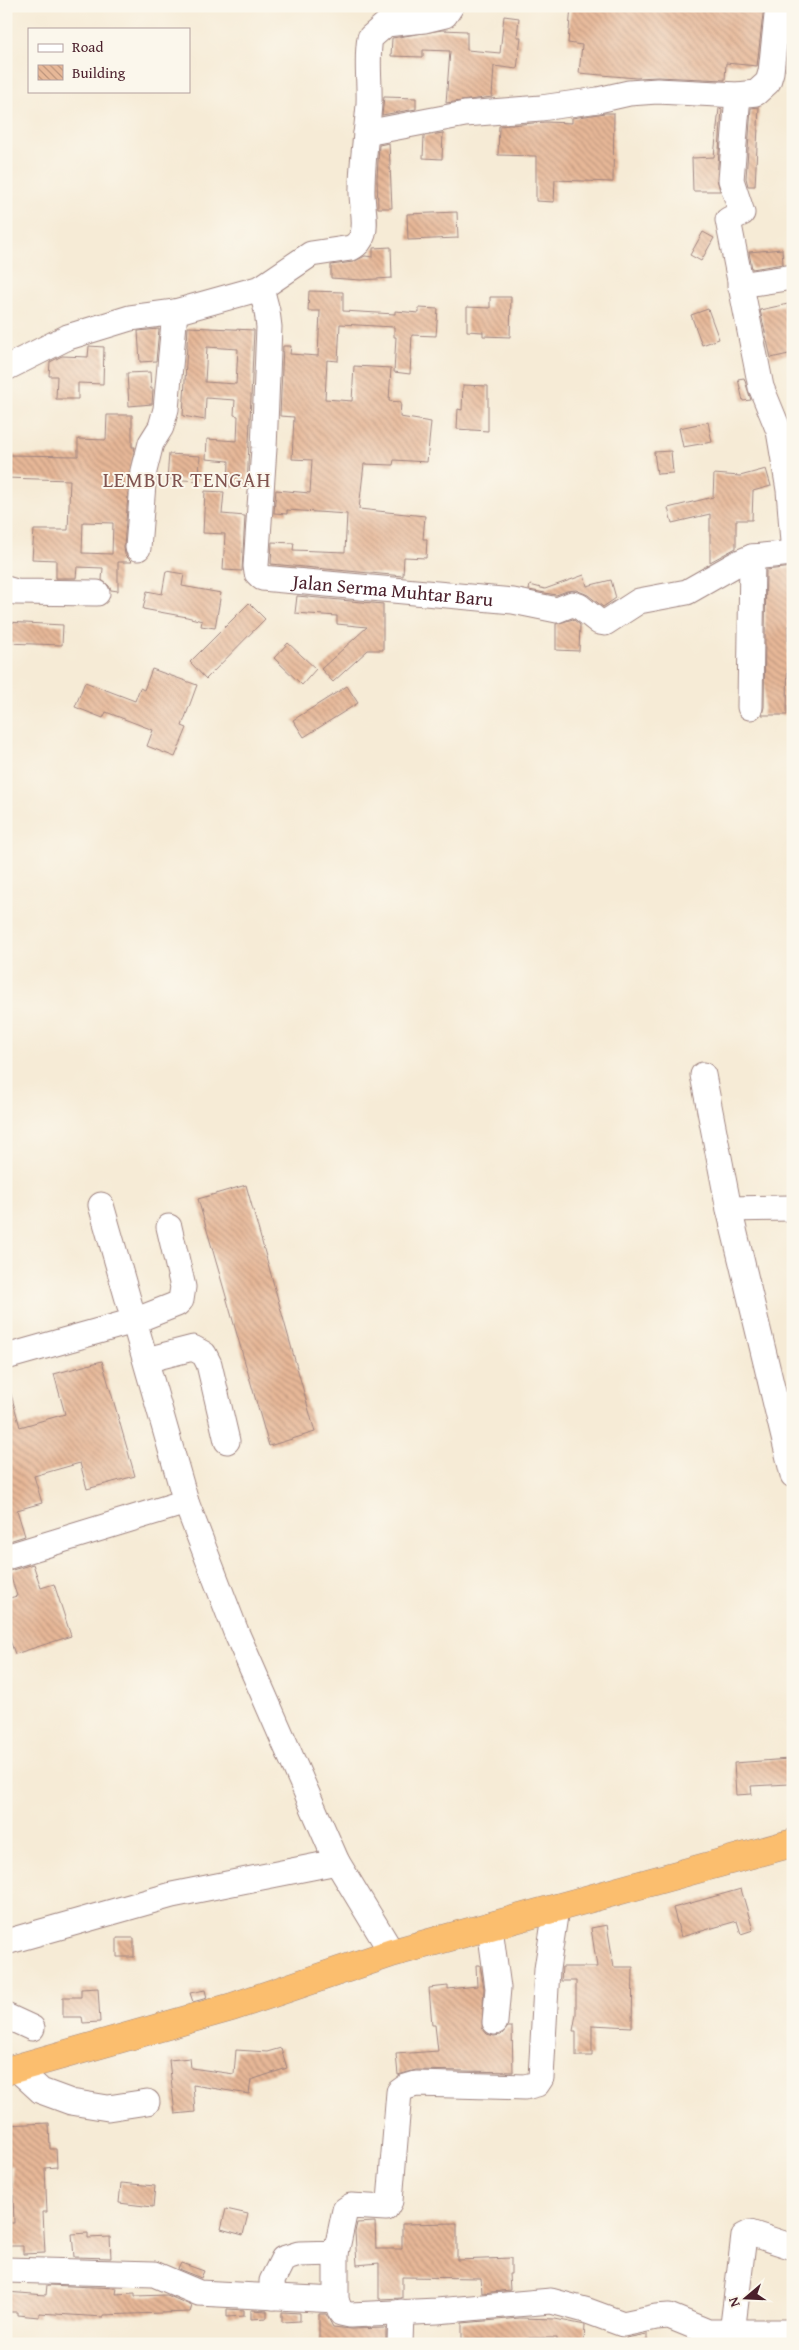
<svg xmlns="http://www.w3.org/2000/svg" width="799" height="2350" font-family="'Gentium Book Plus',serif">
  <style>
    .building { fill: url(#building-back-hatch); fill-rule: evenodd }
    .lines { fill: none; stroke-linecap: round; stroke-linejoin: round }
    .minor-casing { stroke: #a08580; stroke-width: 27 }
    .highway-casing { stroke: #a08580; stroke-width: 29 }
    .minor { stroke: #fff; stroke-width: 25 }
    .highway { stroke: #fbbe6e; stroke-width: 28 }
    .labels { text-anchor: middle; stroke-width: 4; stroke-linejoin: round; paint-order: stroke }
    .street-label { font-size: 19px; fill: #4a1f2b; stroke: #fbf7ec }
    .quarter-label { font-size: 21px; letter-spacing: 1px; fill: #815551; stroke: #fbf7ec }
  </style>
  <defs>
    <pattern id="building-back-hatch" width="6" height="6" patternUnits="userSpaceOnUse" patternTransform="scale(1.25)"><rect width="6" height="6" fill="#e7b898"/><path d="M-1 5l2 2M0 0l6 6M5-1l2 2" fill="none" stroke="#bd957c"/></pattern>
  </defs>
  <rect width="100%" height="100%" fill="#fbf7ec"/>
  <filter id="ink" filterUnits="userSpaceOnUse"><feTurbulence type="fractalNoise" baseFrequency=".02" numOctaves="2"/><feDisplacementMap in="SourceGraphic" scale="10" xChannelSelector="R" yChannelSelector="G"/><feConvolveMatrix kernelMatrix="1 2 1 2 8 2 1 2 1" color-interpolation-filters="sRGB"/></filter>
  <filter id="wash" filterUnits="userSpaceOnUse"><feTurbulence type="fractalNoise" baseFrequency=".0096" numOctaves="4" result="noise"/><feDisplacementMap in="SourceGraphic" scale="20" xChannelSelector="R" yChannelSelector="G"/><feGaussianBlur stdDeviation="1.12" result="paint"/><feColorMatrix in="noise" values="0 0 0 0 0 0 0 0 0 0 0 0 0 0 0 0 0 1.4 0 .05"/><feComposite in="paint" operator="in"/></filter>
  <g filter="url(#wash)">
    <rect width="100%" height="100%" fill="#f6ebd6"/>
    <g id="blocks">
      <!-- building -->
      <path class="building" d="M571 6H764L757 66 726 63 725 80 658 77 636 78 579 73 582 45 568 43Z
        M792 12 793 71H786Z
        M504 16 519 18 517 37H521L517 69 494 66 492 97 446 103 450 51 423 50V57L391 56 392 38 442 30 467 31V50L500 53Z
        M384 97 416 98V109L382 115Z
        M759 107 755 186H748L746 178 751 108Z
        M719 108 722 109 717 179 720 191H693L692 158 714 157Z
        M605 113H614L613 182 555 180 554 202 536 201V156L498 155 499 126 545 122 572 123V118Z
        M443 133 442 159 423 158 424 136Z
        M389 143 392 208H378L377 178 379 145Z
        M457 212 458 238 408 240 407 214Z
        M703 232 714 238 701 261 690 255Z
        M391 247 392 278 361 280 331 278V265L353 262 365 256 373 257V248Z
        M782 249 783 264 752 269 749 252Z
        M309 291 343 292V311L395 314V311L419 313V308L438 309 436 336 412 335 410 374 394 372 396 337H394V327L340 324 338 361 327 360 325 399 352 401 354 366 391 368 389 401 401 402 400 417 431 422 427 462 394 460 393 465 364 464 359 509 425 516 423 539H427L426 558 404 557 403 576 271 564 272 542 294 543 293 550 345 552 347 514 287 510V514L274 513 276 490 310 493 312 460 292 459 294 417 280 416 283 346H291L290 354 318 356 320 311H308Z
        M490 297H511L510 337 483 336V332L467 331V307L490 308Z
        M788 304 793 328V353L771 358 760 310Z
        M708 309 719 339 702 345 691 315Z
        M188 327 254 330 247 488 228 486 229 461 206 459 207 439 237 441 238 416 234 415 235 400 206 398 205 420 183 416ZM207 347 238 349 236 384 205 382Z
        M159 329 156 361 140 362 138 331Z
        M89 346 104 347 103 384 78 383V399H56L57 376H49L50 362 62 356 88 357Z
        M150 372 151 389H153L152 404 129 406 127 373Z
        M744 378 751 400 743 401 738 379Z
        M463 385 488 386V431L457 429 458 409 462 410Z
        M107 415H132V447H135L130 470 124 547 125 555 132 562H118V591L111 590 109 586 102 580 103 568 77 567 76 578H56V560L32 559 34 530H68L70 480 6 478V455L78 456V439L106 440ZM83 522 113 523 112 554 82 553Z
        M708 422 712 442 683 447 679 428Z
        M671 451 673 473 657 474 654 452Z
        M169 454 200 456 199 481 167 479Z
        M766 469 771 486 753 491 752 520H736V548L710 562V514L672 523 668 508 713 497 714 474 740 476Z
        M205 491 224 492 222 514 245 516 242 571 223 570 225 534 203 533Z
        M793 567V626H788L787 715H762L764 707 766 570Z
        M166 571 184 574 182 586 221 593 215 628 201 626 202 621 187 617 143 609 147 591 162 594Z
        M584 575 587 586 611 580 616 598 603 607 588 595 576 590 567 591 556 595 529 590 530 585 545 589Z
        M297 596 383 604V650H368L333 682 321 669 367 627 337 624V616L295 613Z
        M249 603 265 619 206 679 190 662Z
        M573 619 580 625 579 651 556 650V624Z
        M6 622 63 625 62 645 6 643Z
        M288 643 316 669 302 685 274 658Z
        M152 669 197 685 182 726 187 728 175 757 147 746 153 730 106 712 103 718 75 707 85 682 135 701 140 688 144 690Z
        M347 686 358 703 304 737 293 720Z
        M246 1185 315 1432 269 1446 198 1199Z
        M102 1361 135 1476 87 1489 80 1463 34 1476 42 1503 17 1510 25 1536 6 1542V1392L10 1391 20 1427 65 1414 54 1374Z
        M33 1564 41 1588 54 1584 71 1636 15 1654 6 1629V1599L17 1596 9 1571Z
        M789 1759 790 1784 751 1786 752 1794 736 1795 734 1763Z
        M741 1889 753 1930 741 1934 737 1921 681 1937 673 1908Z
        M607 1925 614 1967H633L632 2027 592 2025V2056H576V2031H573L576 2014V1981H561L562 1967H597L591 1928Z
        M117 1938H134V1957H117Z
        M476 1965H480L484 1988 482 2028 487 2034 494 2036 501 2035 508 2027H512L513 2072 416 2070 398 2075 396 2054 438 2051 435 2025H432L429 1988 448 1986V1989L477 1986Z
        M98 1988 100 2022 83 2023 82 2017H63V1997H81V1989Z
        M205 1990 207 1998 193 2002 190 1993Z
        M281 2048 287 2068 251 2080 249 2094 193 2085 195 2112 175 2114 169 2060 190 2058 191 2068 234 2074 236 2050 267 2052Z
        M49 2123 50 2149H56L57 2167 45 2168 47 2212H43L45 2253 23 2254V2246H6V2223H14L12 2166H6V2125Z
        M121 2183 155 2186 153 2207 119 2203Z
        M226 2209 248 2214 243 2235 221 2229Z
        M375 2222 376 2249H402V2224L457 2223V2260L511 2258V2274H509L510 2290 482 2293 481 2278 402 2277V2298L379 2299V2263L357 2265 355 2232 357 2223Z
        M88 2233V2238L110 2237 111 2258 74 2257 72 2234Z
        M181 2263 204 2271 201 2278 178 2269Z
        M47 2285 117 2288 116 2294 135 2293V2296L167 2295 192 2306 190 2312 103 2315V2317L39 2313V2317L17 2315V2312H6V2292L46 2295Z
        M227 2309 244 2310V2316L227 2317Z
        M251 2310 267 2311V2318L251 2319Z
        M282 2312 300 2313V2321L282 2322Z
        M319 2314H326L333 2327 351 2329 386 2328V2344H319Z
        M520 2318 555 2319 585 2325 584 2344H557V2338H529L528 2342 497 2339V2341L484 2340V2338L462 2339V2323Z
        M647 2334V2344H626V2338Z"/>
    </g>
  </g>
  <g filter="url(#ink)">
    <use href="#blocks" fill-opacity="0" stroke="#a08580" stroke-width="1"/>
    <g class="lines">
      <!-- minor casing -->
      <g class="minor-casing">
        <g id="minor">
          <path d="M738 95 731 180 742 213 728 220 761 387 779 431 789 490 793 542"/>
          <path d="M366 133 465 114 541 108 598 100 629 93 657 91 738 95 756 93 768 82 771 72 778 6"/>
          <path d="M740 285 793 277"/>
          <path id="s1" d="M261 288 267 311 269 327 264 448 256 566 257 573 262 578 513 601 557 610 572 604 579 606 599 622 605 623 639 601 687 592 738 563 752 557 793 553"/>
          <path d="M6 368 68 337 130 318 175 312 261 288 311 254 351 248C357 245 361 241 363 234 367 220 361 203 362 188 362 159 367 132 369 104 370 82 366 60 370 38L386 24 424 20 445 15 451 6"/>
          <path d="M138 548 144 471 151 443 161 427 166 409 175 312"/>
          <path d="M6 589 16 592 97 593"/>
          <path d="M750 707 752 557"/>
          <path d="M703 1075 729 1209 793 1475"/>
          <path d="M101 1205 186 1502 236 1632 337 1862 392 1953"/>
          <path d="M729 1209 793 1208"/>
          <path d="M6 1357 134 1321 177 1304 181 1300 183 1287 169 1227"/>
          <path d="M146 1360 193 1348 204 1354 209 1364 227 1441"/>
          <path d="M6 1557 186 1502"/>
          <path d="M490 1928 498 1988 495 2022"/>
          <path d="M6 1942 172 1895 337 1862"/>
          <path d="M6 2016 32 2028"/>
          <path d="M16 2068 41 2091 71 2102 108 2108 147 2102"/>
          <path d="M336 2253V2300L341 2313 350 2315 437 2311 551 2301 585 2310 623 2324 656 2317 669 2316 708 2332H793"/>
          <path d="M6 2270 154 2274 199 2293 336 2300"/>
          <path d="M273 2297 272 2281 283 2259 299 2254 336 2253 345 2210 351 2206 386 2208 390 2201 399 2092 406 2087 416 2084 525 2087 537 2084 541 2078 547 1969 556 1909"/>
          <path d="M732 2333 744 2236 750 2233 793 2247"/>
          <path d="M400 2344 401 2312"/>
        </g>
      </g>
      <!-- highway casing -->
      <g class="highway-casing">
        <path id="highway" d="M6 2071 232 2007 392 1953 793 1843"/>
      </g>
      <!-- minor -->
      <use href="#minor" class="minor"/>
      <!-- highway -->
      <use href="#highway" class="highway"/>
    </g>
  </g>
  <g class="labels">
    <!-- street labels -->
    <g class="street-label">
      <text dy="7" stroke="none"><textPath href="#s1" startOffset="425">Jalan Serma Muhtar Baru</textPath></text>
    </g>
    <!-- quarter labels -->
    <g class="quarter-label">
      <text x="187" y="487">LEMBUR TENGAH</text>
    </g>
  </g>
  <!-- margin -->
  <rect width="799" height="2350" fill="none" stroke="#fbf7ec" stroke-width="25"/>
  <!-- legend -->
  <rect x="28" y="28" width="162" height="65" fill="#fbf7ec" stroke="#b4a19f"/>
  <rect x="38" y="44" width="25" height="8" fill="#ffffff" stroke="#b4a19f"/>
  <text x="72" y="52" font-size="15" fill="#4a1f2b">Road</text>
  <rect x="38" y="65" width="25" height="15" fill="url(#building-back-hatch)" stroke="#b4a19f"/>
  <text x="72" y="78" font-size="15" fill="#4a1f2b">Building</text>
  <!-- north arrow -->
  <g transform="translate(746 2298) rotate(251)" stroke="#fbf7ec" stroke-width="4" paint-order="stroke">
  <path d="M0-4L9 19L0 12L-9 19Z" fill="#4a1f2b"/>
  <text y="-8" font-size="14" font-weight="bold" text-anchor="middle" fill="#4a1f2b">N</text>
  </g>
</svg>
